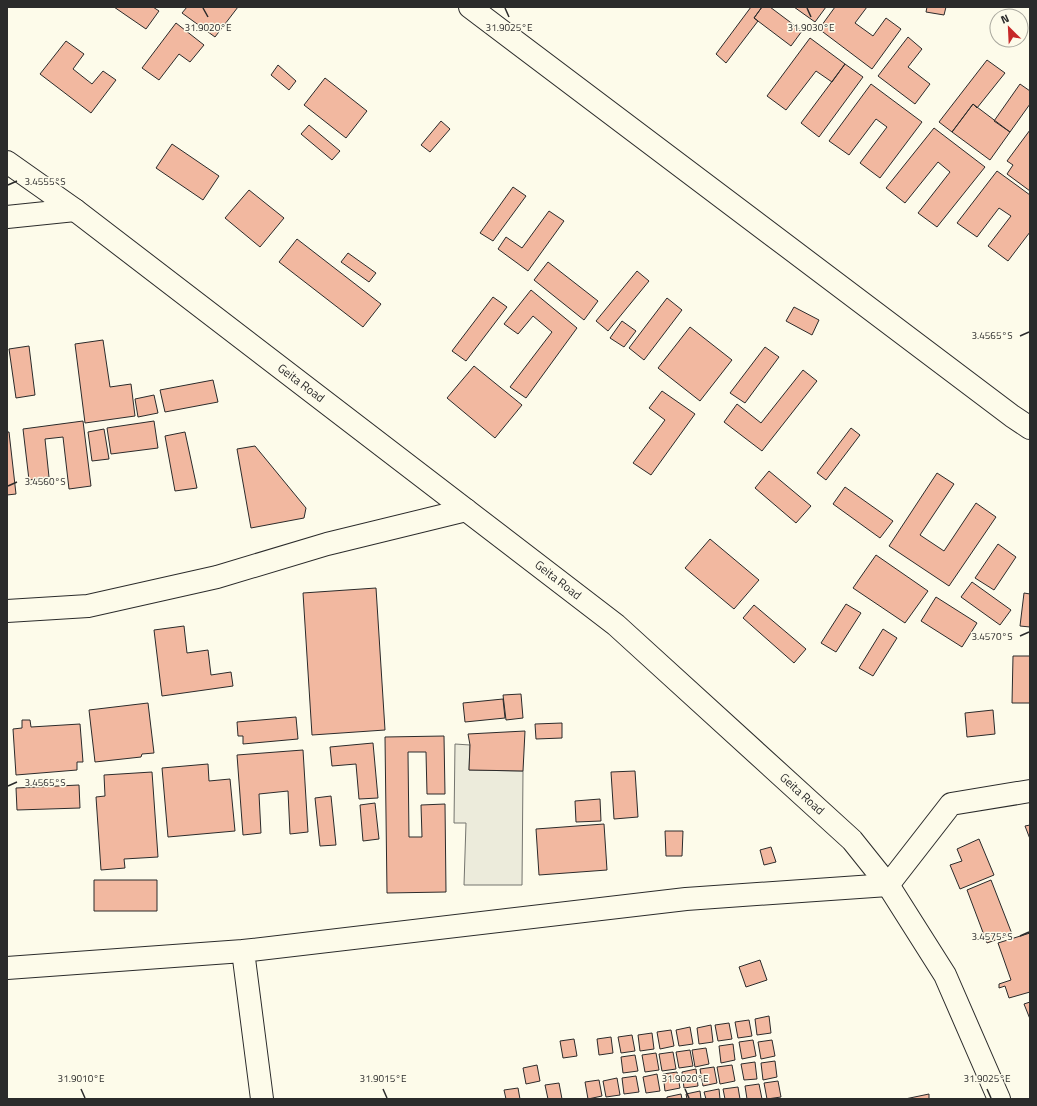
<svg xmlns="http://www.w3.org/2000/svg" width="1037" height="1106" font-family="'Titillium Web',sans-serif">
  <style>
    .green { fill: #ecebdb; stroke: #74746e }
    .building { fill: #f2b8a0; stroke: #2b2b2b }
    .lines { fill: none; stroke-linecap: round; stroke-linejoin: round }
    .street-casing { stroke: #2b2b2b; stroke-width: 24 }
    .secondary-casing { stroke: #2b2b2b; stroke-width: 24 }
    .street { stroke: #fdfbea; stroke-width: 22 }
    .secondary { stroke: #fdfbea; stroke-width: 22 }
    .ticks { fill: none; stroke: #2b2b2b; stroke-width: 1.5 }
    .labels { text-anchor: middle; stroke-width: 3; stroke-linejoin: round; paint-order: stroke }
    .street-label { font-size: 12px; fill: #2b2b2b; stroke: #fdfbea }
    .ticks-label { font-size: 10px; text-anchor: middle; fill: #2b2b2b; stroke: #fdfbea; stroke-width: 3; stroke-linejoin: round; paint-order: stroke }
  </style>
  <rect width="100%" height="100%" fill="#fdfbea"/>
  <!-- green -->
  <path class="green" d="M455 744 470 745 469 770 523 771 522 885H464L466 823H454Z"/>
  <!-- building -->
  <path class="building" d="M114 7H153L159 11 146 29Z
    M187 7H238L215 37 182 13Z
    M751 7H762L754 18 758 21 726 63 716 54Z
    M762 7H770L802 31 791 46 754 18Z
    M794 7H826L815 22Z
    M835 7H867L855 23 873 36 886 18 901 29 872 69 819 29Z
    M927 7H946L944 15 926 12Z
    M176 23 204 45 190 62 179 54 159 80 142 68Z
    M908 37 922 49 908 67 930 84 915 104 878 76Z
    M810 38 845 64 832 82 816 71 786 110 767 96Z
    M66 41 84 54 73 69 92 84 103 71 116 80 91 113 40 74Z
    M987 60 1005 73 977 108 973 104 952 132 939 122Z
    M845 64 863 77 819 137 801 123Z
    M278 65 296 81 289 90 271 75Z
    M325 78 367 111 346 138 304 105Z
    M871 84 922 122 880 178 860 163 887 127 876 119 849 155 829 141Z
    M1020 84 1030 91V104L1010 132 994 121Z
    M973 104 1010 132 990 160 952 132Z
    M441 121 450 129 430 152 421 145Z
    M309 125 340 151 332 160 301 134Z
    M934 128 985 167 937 227 918 213 950 172 938 162 905 203 886 188Z
    M1030 130V191L1007 174 1013 165 1007 161Z
    M172 144 219 176 203 200 156 168Z
    M997 171 1030 195V232L1008 261 988 246 1011 216 999 208 977 237 957 223Z
    M513 187 526 196 493 241 480 233Z
    M249 190 284 218 260 247 225 218Z
    M549 211 564 221 528 271 498 249 506 237 522 248Z
    M297 239 381 304 363 327 279 262Z
    M348 253 376 273 369 282 341 262Z
    M548 262 598 301 584 320 534 280Z
    M637 271 649 281 608 331 596 321Z
    M531 290 577 328 526 398 510 387 552 332 533 316 518 334 504 324Z
    M493 297 507 307 466 361 452 351Z
    M667 298 682 310 644 360 629 348Z
    M794 307 819 320 812 335 786 321Z
    M622 321 636 331 624 347 610 338Z
    M690 327 732 360 700 401 658 368Z
    M103 340 110 387 131 384 135 416 85 423 75 344Z
    M29 346 35 395 16 398 9 349Z
    M765 347 779 357 745 403 730 393Z
    M474 366 522 405 495 438 447 398Z
    M803 370 817 381 762 451 724 422 737 404 761 423Z
    M213 380 218 402 165 412 160 390Z
    M662 391 695 414 651 475 633 463 665 420 649 408Z
    M154 395 158 413 138 417 135 399Z
    M83 421 91 486 69 489 63 437 45 439 49 477 29 480 23 429Z
    M154 421 158 448 111 454 107 428Z
    M851 428 860 435 826 480 817 473Z
    M104 429 109 459 92 461 88 432Z
    M7 432H9L16 494 7 495Z
    M185 432 197 488 175 491 165 436Z
    M255 446 306 508 304 518 251 528 237 449Z
    M769 471 811 506 796 523 755 488Z
    M937 473 954 484 920 535 944 551 976 503 996 517 949 586 889 546Z
    M845 487 893 521 880 538 833 504Z
    M710 539 759 580 734 609 685 568Z
    M998 544 1016 557 994 590 975 578Z
    M876 555 928 591 905 623 853 588Z
    M972 582 1011 610 1000 625 961 597Z
    M376 588 385 730 312 735 303 593Z
    M1024 593 1030 594V627L1020 626Z
    M936 597 977 623 962 647 921 621Z
    M846 604 861 613 836 652 821 643Z
    M754 605 806 649 794 663 743 618Z
    M184 626 187 653 208 650 211 675 231 672 233 686 162 696 154 630Z
    M883 629 897 638 873 676 859 668Z
    M1013 656H1030V703H1012Z
    M521 694 523 718 506 720 503 695Z
    M503 699 505 718 465 722 463 703Z
    M148 703 154 753 142 754 141 757 95 762 89 710Z
    M993 710 995 734 967 737 965 713Z
    M296 717 298 739 243 744V736H238L237 722Z
    M22 720H30L31 727 80 724 83 762H77V770L16 775 13 729 22 728Z
    M562 723V738L536 739 535 724Z
    M525 731 523 771 469 770 470 745 468 734Z
    M444 736 445 794H427L426 752H408L409 837H422L421 805 445 804 446 892 387 893 385 737Z
    M373 743 378 798 359 799 356 764 332 766 330 747Z
    M303 750 308 832 290 834 288 791 259 794 261 833 243 835 237 755Z
    M208 764 209 781 230 779 235 831 168 837 162 768Z
    M635 771 638 817 614 819 611 772Z
    M152 772 158 857 124 859 125 868 101 870 96 797 105 796 104 775Z
    M79 785 80 808 17 810 16 788Z
    M331 796 336 845 320 846 315 798Z
    M600 799 601 821 576 822 575 801Z
    M375 803 379 839 363 841 360 805Z
    M604 824 607 870 539 875 536 829Z
    M1030 825V839L1025 826Z
    M665 831H683L682 856H666Z
    M979 839 994 875 960 889 950 865 962 861 957 849Z
    M771 847 776 862 764 865 760 850Z
    M94 880H157V911H94Z
    M991 880 1012 934 987 943 967 890Z
    M1030 933V992L1009 998 1005 986 999 988V984L1011 980 998 943Z
    M760 960 767 980 746 987 739 967Z
    M1030 1002V1019L1024 1004Z
    M769 1016 771 1033 757 1035 755 1019Z
    M749 1020 752 1036 738 1038 735 1022Z
    M729 1023 732 1039 718 1041 715 1025Z
    M711 1025 713 1042 699 1044 697 1028Z
    M690 1027 693 1044 679 1046 676 1030Z
    M671 1030 674 1046 660 1049 657 1032Z
    M652 1033 654 1049 640 1051 638 1035Z
    M632 1035 635 1051 621 1053 618 1037Z
    M611 1037 613 1053 599 1055 597 1039Z
    M574 1039 577 1056 563 1058 560 1041Z
    M753 1040 756 1056 742 1059 739 1042Z
    M772 1040 775 1056 761 1059 758 1042Z
    M733 1044 735 1060 721 1063 719 1046Z
    M706 1048 709 1064 695 1067 692 1050Z
    M690 1050 693 1066 679 1068 676 1052Z
    M673 1052 676 1069 662 1071 659 1054Z
    M656 1053 659 1070 645 1072 642 1055Z
    M635 1055 638 1071 623 1073 621 1057Z
    M775 1061 777 1077 763 1080 761 1063Z
    M755 1062 757 1079 744 1080 741 1064Z
    M537 1065 540 1081 526 1084 523 1068Z
    M732 1065 735 1081 720 1084 717 1067Z
    M714 1067 717 1083 703 1086 700 1069Z
    M696 1069 698 1086 684 1088 682 1072Z
    M677 1072 680 1088 665 1091 663 1074Z
    M657 1074 660 1091 646 1093 643 1077Z
    M636 1076 639 1092 624 1094 622 1078Z
    M617 1078 620 1095 606 1097 603 1081Z
    M599 1080 602 1096 588 1099 585 1082Z
    M778 1081 781 1097 767 1099 764 1083Z
    M559 1083 562 1099H548L545 1085Z
    M759 1084 762 1099H747L745 1086Z
    M738 1087 740 1099H725L723 1089Z
    M518 1088 520 1099H506L504 1090Z
    M719 1089 720 1099H706L704 1092Z
    M700 1091 701 1099H687L686 1094Z
    M681 1094 682 1099H667V1097Z
    M929 1094V1099H905Z"/>
  <g class="lines">
    <!-- street casing -->
    <g class="street-casing">
      <path id="street" d="M470 7 1012 416 1030 428
        M7 217 75 210
        M7 611 88 606 217 577 327 544 466 510
        M243 951 262 1099
        M7 968 243 951 686 899 888 885 951 804 1030 791"/>
    </g>
    <!-- secondary casing -->
    <g class="secondary-casing">
      <path id="secondary" d="M7 162 75 210 616 625 852 840 888 885 945 975 999 1099"/>
    </g>
    <!-- street -->
    <use href="#street" class="street"/>
    <!-- secondary -->
    <use href="#secondary" class="secondary"/>
  </g>
  <!-- ticks -->
  <path class="ticks" d="M203 8 208 17M505 8 509 17M807 8 811 17M8 185 17 181M1020 336 1029 332M8 486 17 482M1020 636 1029 632M8 786 17 782M1020 936 1029 932M81 1089 85 1098M383 1089 387 1098M685 1089 689 1098M987 1089 991 1098"/>
  <g class="labels">
    <!-- street labels -->
    <g class="street-label">
      <text transform="translate(301 383) rotate(37)" y="4">Geita Road</text>
      <text transform="translate(558 580) rotate(38)" y="4">Geita Road</text>
      <text transform="translate(802 794) rotate(42)" y="4">Geita Road</text>
    </g>
  </g>
  <g class="ticks-label">
    <text x="208" y="31">31.9020°E</text>
    <text x="509" y="31">31.9025°E</text>
    <text x="811" y="31">31.9030°E</text>
    <text x="45" y="185">3.4555°S</text>
    <text x="992" y="339">3.4565°S</text>
    <text x="45" y="485">3.4560°S</text>
    <text x="992" y="640">3.4570°S</text>
    <text x="45" y="786">3.4565°S</text>
    <text x="992" y="940">3.4575°S</text>
    <text x="81" y="1082">31.9010°E</text>
    <text x="383" y="1082">31.9015°E</text>
    <text x="685" y="1082">31.9020°E</text>
    <text x="987" y="1082">31.9025°E</text>
  </g>
  <!-- border -->
  <rect width="1037" height="1106" fill="none" stroke="#2b2b2b" stroke-width="16"/>
  <!-- north arrow -->
  <g transform="translate(1009 28) rotate(336)"><circle r="19" fill="#fdfbea" stroke="#a9a89e"/>
  <path d="M0-3L7 15L0 10L-7 15Z" fill="#c62828"/>
  <text y="-6" font-size="11" font-weight="bold" text-anchor="middle" fill="#2b2b2b">N</text>
  </g>
</svg>
